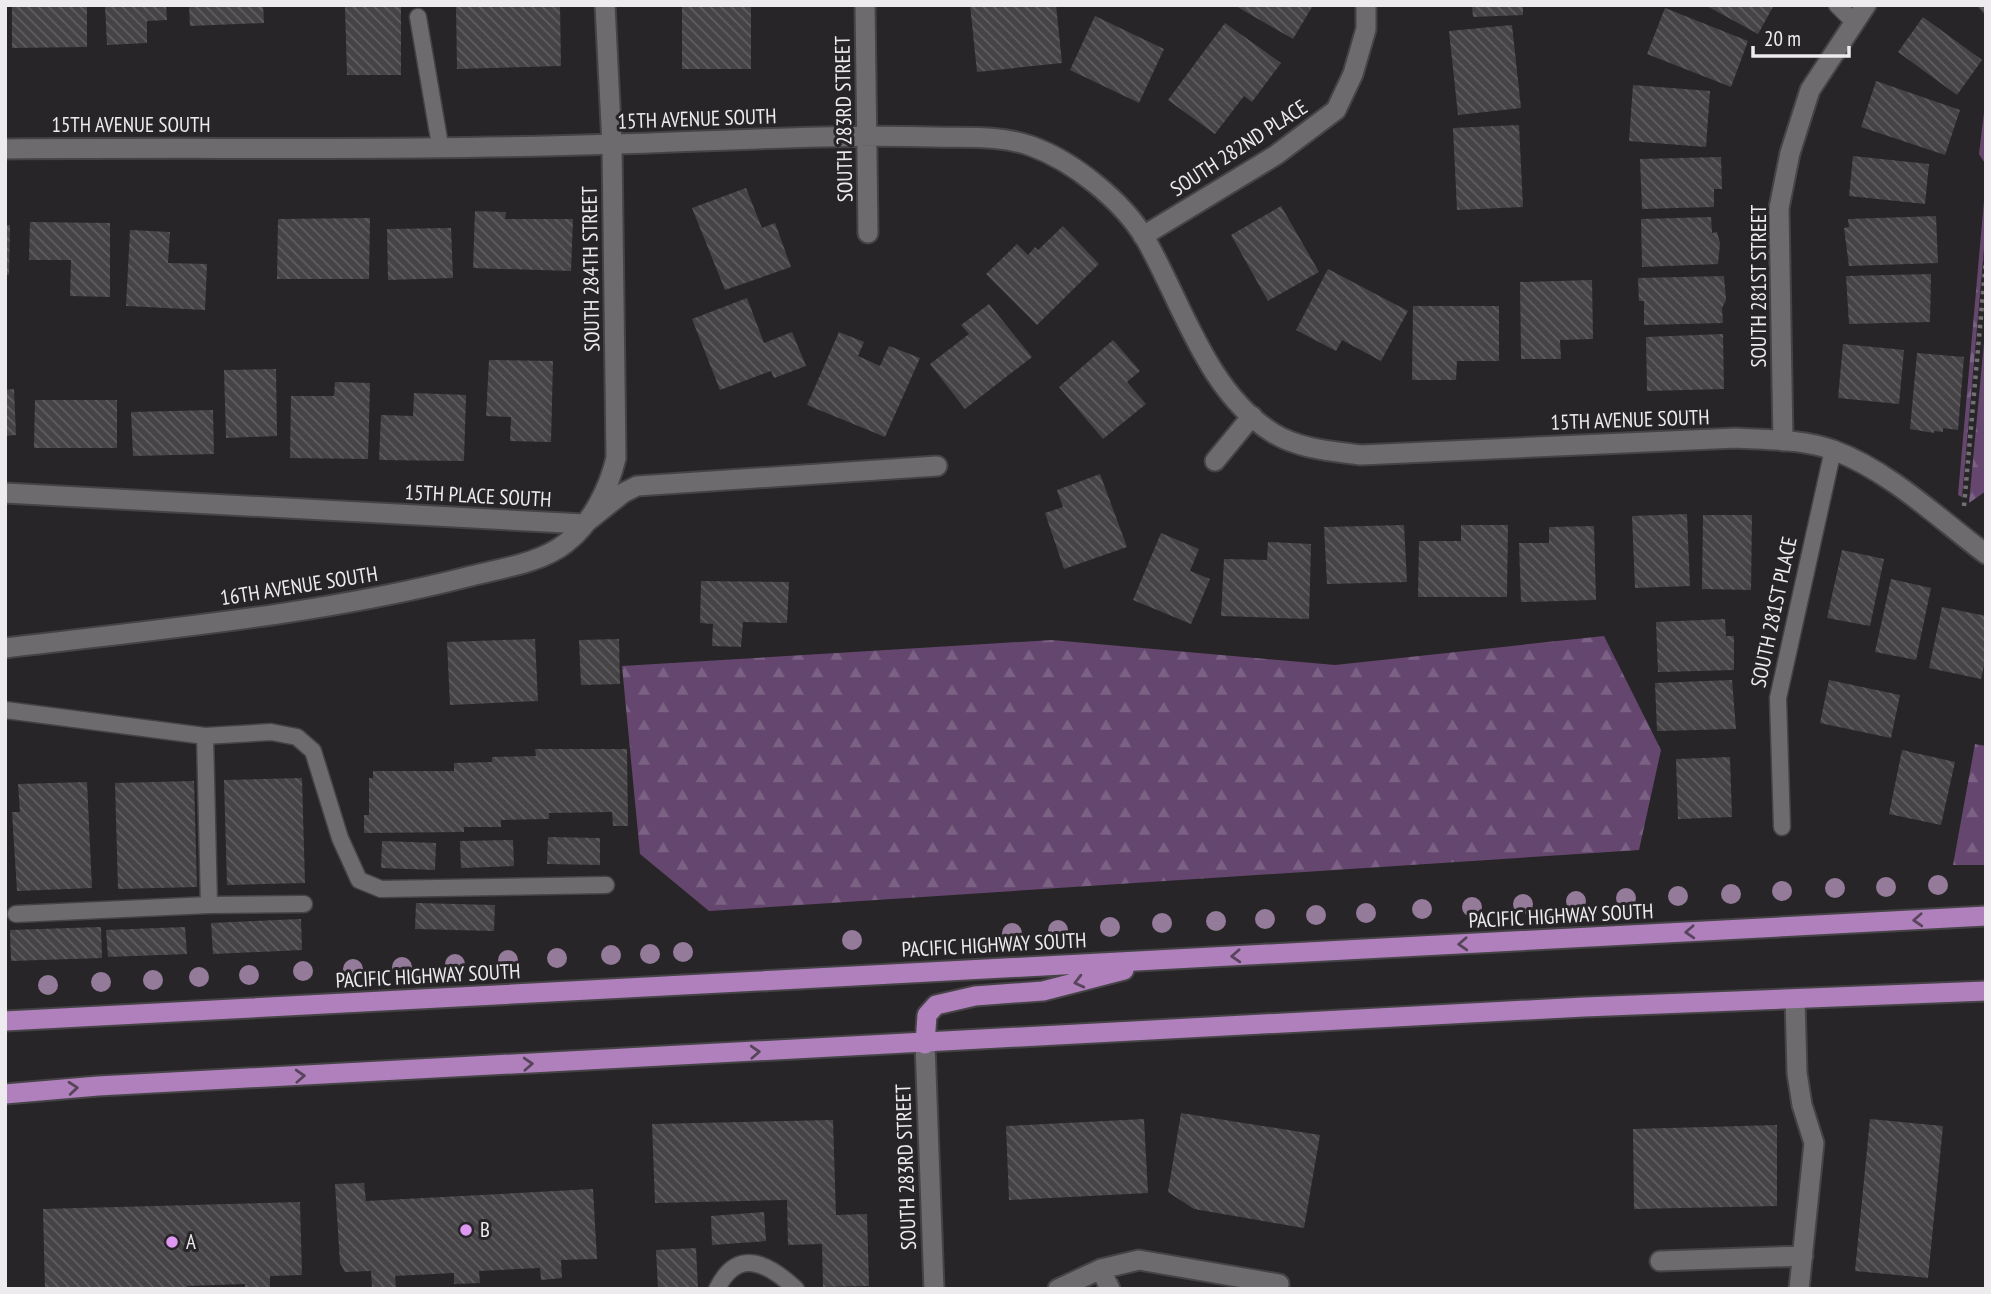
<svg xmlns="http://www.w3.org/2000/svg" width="1991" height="1294" font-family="'PT Sans Narrow',sans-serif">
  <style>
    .forest { fill: url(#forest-firs) }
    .building { fill: url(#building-back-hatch) }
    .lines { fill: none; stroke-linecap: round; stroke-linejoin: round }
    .service-casing { stroke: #454346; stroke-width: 19 }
    .minor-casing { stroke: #454346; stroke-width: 23 }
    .tertiary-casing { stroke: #454346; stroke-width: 23 }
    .primary-casing { stroke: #454346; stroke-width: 23 }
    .path { stroke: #737073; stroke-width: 4.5; stroke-dasharray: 3.5 5; stroke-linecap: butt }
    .service { stroke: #6e6b6f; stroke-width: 16 }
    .minor { stroke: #6e6b6f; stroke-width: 19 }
    .tertiary { stroke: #6e6b6f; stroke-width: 19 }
    .primary { stroke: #b080bd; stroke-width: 19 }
    .tree { fill: #947b9a }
    .oneway { stroke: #58455c }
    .poi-dot { fill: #de98f2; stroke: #282528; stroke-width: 2.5 }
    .labels { text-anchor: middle; stroke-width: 6; stroke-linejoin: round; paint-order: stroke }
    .street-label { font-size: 21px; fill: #edebee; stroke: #282528 }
    .poi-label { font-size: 21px; fill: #edebee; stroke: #282528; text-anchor: start }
  </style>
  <defs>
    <pattern id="forest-firs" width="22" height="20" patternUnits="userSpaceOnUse" patternTransform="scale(1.75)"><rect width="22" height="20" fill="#65466e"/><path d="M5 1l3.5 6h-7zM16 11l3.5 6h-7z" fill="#7b6183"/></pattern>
    <pattern id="building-back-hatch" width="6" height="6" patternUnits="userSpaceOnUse" patternTransform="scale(1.75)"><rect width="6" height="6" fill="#464347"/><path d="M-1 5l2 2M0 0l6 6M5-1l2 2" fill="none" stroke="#615e62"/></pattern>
  </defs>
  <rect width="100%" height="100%" fill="#282528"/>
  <!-- forest -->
  <path class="forest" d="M1986 96V165L1979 154Z
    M1986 178V226L1962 497 1958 495Z
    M1986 321V491L1969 503Z
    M1604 636 1661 750 1639 850 709 911 640 854 622 666 1052 640 1335 665Z
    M1975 744 1986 746V865H1953Z"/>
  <!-- building -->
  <path class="building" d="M12 5H87V47L12 48Z
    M105 5H166L167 20 147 21V43L107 45Z
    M189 5H263L264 23 190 26Z
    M345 5H401V75H347Z
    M456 5H560L561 66 457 69Z
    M682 5H751V69H682Z
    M970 5H1056L1062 63 977 72Z
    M1234 5H1310L1312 7 1293 39Z
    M1472 5H1523V15L1473 17Z
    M1705 5H1774L1758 34Z
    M1976 5H1986V16Z
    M1665 8 1748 41 1731 87 1647 54Z
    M1095 16 1164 49 1139 103 1070 70Z
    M1923 17 1982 60 1957 95 1898 52Z
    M1225 23 1281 63 1252 102 1244 96 1215 134 1168 100Z
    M1512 25 1521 108 1458 115 1449 31Z
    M1876 81 1960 110 1945 155 1861 127Z
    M1633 85 1710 91 1706 147 1629 141Z
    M1519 125 1523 207 1457 210 1453 128Z
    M1853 156 1929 164 1925 204 1849 196Z
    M1721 157 1722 189H1714V207L1642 209 1640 159Z
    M746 188 762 228 775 223 791 267 725 290 692 208Z
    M1281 206 1319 272 1268 301 1231 235Z
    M475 211 506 212 505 219H573L571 271 473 268Z
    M1936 216 1938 263 1849 266 1844 228 1849 227 1848 219Z
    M1711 217 1712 233 1717 232 1720 243 1718 264 1642 267 1641 219Z
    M370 218 369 279H277L278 219Z
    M30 222 110 223V297L70 296 71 260H29Z
    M5 225H10L9 275H5Z
    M1063 226 1099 264 1037 325 986 274 1017 244 1028 255 1035 247 1038 250Z
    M451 228 453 278 388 280 387 229Z
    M130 230 170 232 168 263 207 264 205 310 126 306Z
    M1328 269 1408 311 1381 361 1342 340 1336 351 1296 330Z
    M1931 274 1930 322 1849 324 1846 276Z
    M1724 276 1726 300 1722 308 1723 323 1644 325V301H1639L1638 278Z
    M1592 280 1593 339 1560 340 1561 359H1521L1520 282Z
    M747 298 764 343 792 332 806 366 774 378 771 371 720 390 692 319Z
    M989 304 1032 357 965 409 930 364 969 334 961 325Z
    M1413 306H1499V361H1457L1456 380H1412Z
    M839 332 864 342 858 356 880 366 889 346 920 358 885 437 807 405Z
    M1723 334 1724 389 1647 391 1646 337Z
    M1113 340 1140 371 1127 382 1146 404 1103 439 1059 387Z
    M1843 344 1904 350 1899 404 1838 398Z
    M1917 353 1964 357 1958 430 1943 428V432L1934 431V433L1910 429Z
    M489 360 553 361 551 442 510 441 511 417 486 416Z
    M276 369 277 436 226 438 224 370Z
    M335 382 370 383 368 459 290 458 291 396H334Z
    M14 389 16 435 5 436V390Z
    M414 393 466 395 464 461 379 460 381 415 413 416Z
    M35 400H117V448H34Z
    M213 410 214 454 133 456 131 412Z
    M1100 474 1127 547 1064 569 1045 513 1063 507 1057 490Z
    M1687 514 1690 586 1635 588 1632 516Z
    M1703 515H1752L1751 590 1702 589Z
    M1404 525 1407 582 1327 584 1324 527Z
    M1461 525H1508L1507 597H1418L1419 541H1461Z
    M1594 526 1596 600 1521 602 1519 543H1549V527Z
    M1161 533 1199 549 1190 571 1210 579 1191 624 1133 600Z
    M1268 542 1311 544 1309 619 1221 616 1224 559 1267 560Z
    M1842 550 1884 559 1870 626 1827 618Z
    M1891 579 1931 588 1916 660 1875 652Z
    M701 581 789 582 787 623 743 622 741 647 712 646 713 624 700 623Z
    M1942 607 1986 616V656L1981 679 1929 668Z
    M1725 619 1726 636H1734V670L1658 672 1656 622Z
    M535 639 538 701 450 705 447 642Z
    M619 639 620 684 581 685 579 640Z
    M1732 680 1736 729 1657 731 1655 683Z
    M1829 680 1900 695 1891 738 1820 723Z
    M535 749H627L628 826H613L612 812 549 813V819L501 820V827H464V832L364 833V815H369V778H373V771H454V763L492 762V757L536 756Z
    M1902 750 1955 762 1941 825 1889 814Z
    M1730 757 1732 817 1678 819 1676 759Z
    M302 778 305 883 227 885 224 780Z
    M194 781 197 887 118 889 115 783Z
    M87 782 92 888 17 891 12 812H20L18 784Z
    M548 837 600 838V865L547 864Z
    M513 840 514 866 461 868 460 841Z
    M382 841 436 843 435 870 381 868Z
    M416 903 495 905 494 931 415 929Z
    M301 919 302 950 213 954 211 923Z
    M101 927 102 958 11 961 10 930Z
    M185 927 187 954 108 957 106 930Z
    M1181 1113 1320 1135 1304 1228 1194 1209 1168 1192Z
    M1144 1119 1148 1193 1009 1200 1006 1126Z
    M1870 1119 1943 1126 1928 1278 1855 1271Z
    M833 1120 836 1215 867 1214 869 1286 823 1287 822 1244 788 1245 787 1200 655 1203 652 1124Z
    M1777 1125V1206L1634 1209 1633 1129Z
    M364 1183 366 1201 593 1189 597 1259 561 1260 562 1278 541 1280 540 1268 479 1271 480 1283 454 1284V1273L395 1276 396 1287 372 1288 371 1271 345 1272 340 1263 335 1184Z
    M300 1202 302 1275 270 1276V1289H245V1284L187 1286V1289H45L43 1209Z
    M764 1212 766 1241 712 1245 711 1216Z
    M696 1248 698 1289H658L656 1250Z"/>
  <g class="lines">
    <!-- service casing -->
    <g class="service-casing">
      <path id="service" d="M1837 5 1853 21
        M418 17 440 145
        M5 710 205 736 271 732 297 737 313 751 340 838 359 880 381 889 606 885
        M1782 827 1778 698 1833 450
        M209 905 304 904
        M16 914 209 905 205 736
        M717 1289C738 1246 769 1264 796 1289"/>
    </g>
    <!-- minor casing -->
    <g class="minor-casing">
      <path id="minor" d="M865 5 868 233
        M5 149C209 147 413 151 617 144 723 141 828 134 934 137 966 138 1001 135 1031 146 1073 161 1123 201 1146 240 1183 305 1207 392 1273 433 1299 449 1331 451 1361 455L1736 438C1768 440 1803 439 1833 450 1890 471 1938 518 1986 554
        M1143 236 1276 155 1336 110 1353 74 1366 29V5
        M1783 441 1779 208 1790 153 1810 90 1866 5
        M1215 461 1252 416
        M5 493 584 524 623 493 637 486 937 466
        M1795 999 1797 1073 1802 1105 1814 1143 1799 1289
        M925 1044 934 1289
        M1660 1261 1803 1256
        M1101 1269 1110 1289
        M1058 1289 1101 1269 1139 1260 1279 1284"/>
    </g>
    <!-- tertiary casing -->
    <g class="tertiary-casing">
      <path id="tertiary" d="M5 648C161 629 319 615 471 576 502 568 541 563 566 543 592 523 609 488 616 458L612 145 605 5"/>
    </g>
    <!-- primary casing -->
    <g class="primary-casing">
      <path id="primary" d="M5 1021 1986 916
        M925 1044 927 1015 936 1005 975 996 1043 991 1124 970
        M5 1094 98 1086 1584 1007 1986 991"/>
    </g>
    <!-- path -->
    <path class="path" d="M1964 506 1986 259"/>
    <!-- service -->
    <use href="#service" class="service"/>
    <!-- minor -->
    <use href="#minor" class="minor"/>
    <!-- tertiary -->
    <use href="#tertiary" class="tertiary"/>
    <!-- primary -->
    <use href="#primary" class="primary"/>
  </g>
  <!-- trees -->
  <g class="tree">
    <circle cx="1938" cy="885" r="10"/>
    <circle cx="1886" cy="887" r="10"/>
    <circle cx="1835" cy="888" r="10"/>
    <circle cx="1782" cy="891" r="10"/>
    <circle cx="1731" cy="894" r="10"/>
    <circle cx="1678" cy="896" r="10"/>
    <circle cx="1626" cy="898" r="10"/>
    <circle cx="1576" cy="901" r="10"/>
    <circle cx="1523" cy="904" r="10"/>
    <circle cx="1472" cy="907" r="10"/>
    <circle cx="1422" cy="909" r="10"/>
    <circle cx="1366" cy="913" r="10"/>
    <circle cx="1316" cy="915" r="10"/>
    <circle cx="1265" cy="919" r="10"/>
    <circle cx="1216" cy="921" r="10"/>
    <circle cx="1162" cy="923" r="10"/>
    <circle cx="1110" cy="927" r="10"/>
    <circle cx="1058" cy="930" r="10"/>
    <circle cx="1012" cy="933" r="10"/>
    <circle cx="852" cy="940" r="10"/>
    <circle cx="683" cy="952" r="10"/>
    <circle cx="650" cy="954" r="10"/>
    <circle cx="611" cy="955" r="10"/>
    <circle cx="557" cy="958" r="10"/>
    <circle cx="508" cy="960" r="10"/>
    <circle cx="455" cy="964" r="10"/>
    <circle cx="402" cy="967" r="10"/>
    <circle cx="353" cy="969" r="10"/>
    <circle cx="303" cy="971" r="10"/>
    <circle cx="249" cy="975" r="10"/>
    <circle cx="199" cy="977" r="10"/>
    <circle cx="153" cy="980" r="10"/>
    <circle cx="101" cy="982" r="10"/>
    <circle cx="48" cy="985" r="10"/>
  </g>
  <!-- one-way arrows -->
  <defs><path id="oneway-chevron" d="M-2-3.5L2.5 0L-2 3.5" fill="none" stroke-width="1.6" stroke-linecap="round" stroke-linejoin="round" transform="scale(1.75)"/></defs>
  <g class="oneway">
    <use href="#oneway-chevron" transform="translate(1918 920) rotate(177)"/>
    <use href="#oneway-chevron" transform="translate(1690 932) rotate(177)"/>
    <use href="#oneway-chevron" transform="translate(1463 944) rotate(177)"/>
    <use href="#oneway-chevron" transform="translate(1236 956) rotate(177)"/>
    <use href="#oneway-chevron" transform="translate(1079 982) rotate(166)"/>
    <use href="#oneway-chevron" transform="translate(755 1052) rotate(-3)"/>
    <use href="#oneway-chevron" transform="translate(528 1064) rotate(-3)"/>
    <use href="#oneway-chevron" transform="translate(300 1076) rotate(-3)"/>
    <use href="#oneway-chevron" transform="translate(73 1088) rotate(-5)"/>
  </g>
  <!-- markers -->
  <g class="poi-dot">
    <circle cx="466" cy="1230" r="7"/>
    <circle cx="172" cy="1242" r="7"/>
  </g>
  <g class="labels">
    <!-- street labels -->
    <g class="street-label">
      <text transform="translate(697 119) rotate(-2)" y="7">15TH AVENUE SOUTH</text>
      <text transform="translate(844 119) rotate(-91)" y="7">SOUTH 283RD STREET</text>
      <text x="131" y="132">15TH AVENUE SOUTH</text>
      <text transform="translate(1239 148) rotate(-33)" y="7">SOUTH 282ND PLACE</text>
      <text transform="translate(591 269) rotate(-91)" y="7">SOUTH 284TH STREET</text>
      <text transform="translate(1759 286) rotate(-90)" y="7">SOUTH 281ST STREET</text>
      <text transform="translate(1630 420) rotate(-2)" y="7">15TH AVENUE SOUTH</text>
      <text transform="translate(478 496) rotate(3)" y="7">15TH PLACE SOUTH</text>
      <text transform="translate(299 586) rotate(-9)" y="7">16TH AVENUE SOUTH</text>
      <text transform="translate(1774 612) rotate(-78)" y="7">SOUTH 281ST PLACE</text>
      <text transform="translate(1561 916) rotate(-3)" y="7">PACIFIC HIGHWAY SOUTH</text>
      <text transform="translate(994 945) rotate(-3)" y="7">PACIFIC HIGHWAY SOUTH</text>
      <text transform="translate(428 976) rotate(-3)" y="7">PACIFIC HIGHWAY SOUTH</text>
      <text transform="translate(906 1167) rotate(-92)" y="7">SOUTH 283RD STREET</text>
    </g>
    <!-- poi labels -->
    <g class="poi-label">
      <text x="480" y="1237">B</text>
      <text x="186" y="1249">A</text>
    </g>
  </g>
  <!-- border -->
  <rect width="1991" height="1294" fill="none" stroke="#edebee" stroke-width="14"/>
  <!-- scale -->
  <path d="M1753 46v10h96v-10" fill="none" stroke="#edebee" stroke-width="3.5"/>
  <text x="1764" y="46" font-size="21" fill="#edebee" stroke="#282528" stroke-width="5" paint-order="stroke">20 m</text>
</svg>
